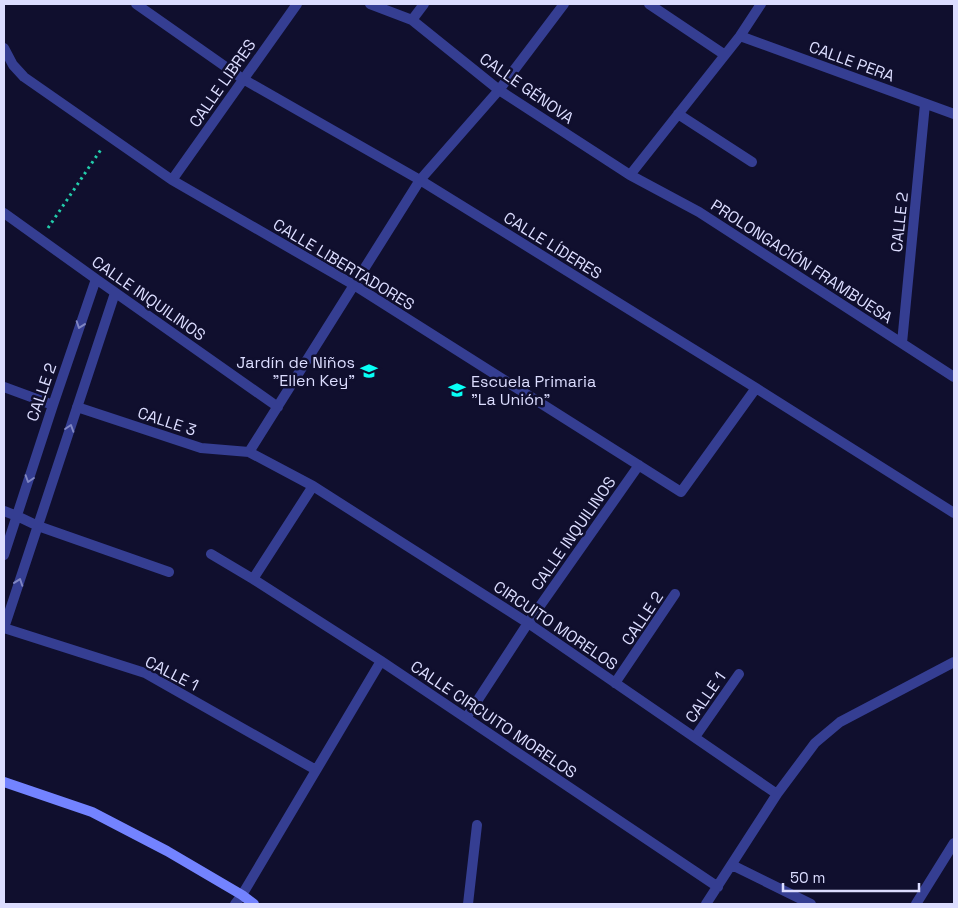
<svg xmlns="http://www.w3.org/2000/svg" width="958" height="908" font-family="'Space Grotesk',sans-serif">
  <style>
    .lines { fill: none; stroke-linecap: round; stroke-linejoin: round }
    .path { stroke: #23ccab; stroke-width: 3; stroke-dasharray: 2.5 4; stroke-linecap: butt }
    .minor { stroke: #353e92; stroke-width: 10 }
    .secondary { stroke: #7383ff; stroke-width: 10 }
    .oneway { stroke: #8086c3 }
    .labels { text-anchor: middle; stroke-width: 5; stroke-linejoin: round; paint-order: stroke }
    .street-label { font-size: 16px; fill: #dcddff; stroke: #100f2e }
    .poi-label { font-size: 16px; fill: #dcddff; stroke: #100f2e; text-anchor: end }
  </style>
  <rect width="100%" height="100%" fill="#100f2e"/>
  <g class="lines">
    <!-- path -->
    <path class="path" d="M48 228 102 148"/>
    <!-- minor -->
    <path class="minor" d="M136 4 243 79 420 180 756 388 954 513
      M370 4 412 20 499 90 630 175 699 212 954 377
      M649 4 725 55
      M412 20 424 4
      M740 36 954 114
      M4 48 13 65 24 77 172 180 354 285 681 492 756 388
      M678 114 752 162
      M630 175 740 36 761 4
      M172 180 297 4
      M4 213 96 279 278 407
      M902 343 925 104
      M4 387 53 405
      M77 407 201 448 249 452 313 486 528 623 777 794
      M249 452 420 180 499 90 564 4
      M4 511 17 516 38 526 169 572
      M211 554 253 579 381 661 718 887
      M4 555 53 405 96 279
      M253 579 313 486
      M4 628 115 293
      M4 628 145 673 316 770
      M615 683 675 594
      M466 718 528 623 639 465
      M695 737 739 674
      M732 865 811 904
      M235 904 242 895 381 661
      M468 904 477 825
      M706 904 777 794 815 743 840 722 954 662
      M916 904 954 843"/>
    <!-- secondary -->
    <path class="secondary" d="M4 782 92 812 167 851 242 895 254 904"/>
  </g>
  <!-- one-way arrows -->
  <defs><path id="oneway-chevron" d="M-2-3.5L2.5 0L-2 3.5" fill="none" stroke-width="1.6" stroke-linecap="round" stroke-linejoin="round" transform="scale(1.25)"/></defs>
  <g class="oneway">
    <use href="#oneway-chevron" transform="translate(80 325) rotate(109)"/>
    <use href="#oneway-chevron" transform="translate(70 428) rotate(-72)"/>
    <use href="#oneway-chevron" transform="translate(29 479) rotate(108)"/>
    <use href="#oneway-chevron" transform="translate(19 582) rotate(-71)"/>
  </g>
  <!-- icons -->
  <defs>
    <g id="school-bare" transform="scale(1.35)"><path d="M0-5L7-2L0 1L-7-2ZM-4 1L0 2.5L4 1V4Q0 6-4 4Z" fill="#08fff6" stroke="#100f2e" stroke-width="2.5" paint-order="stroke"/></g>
  </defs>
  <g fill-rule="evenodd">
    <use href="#school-bare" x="369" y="371"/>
    <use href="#school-bare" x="457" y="390"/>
  </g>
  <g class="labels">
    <!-- street labels -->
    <g class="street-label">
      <text transform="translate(852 61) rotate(20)" y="6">CALLE PERA</text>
      <text transform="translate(222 83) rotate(-55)" y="6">CALLE LIBRES</text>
      <text transform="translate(527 88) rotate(35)" y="6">CALLE GÉNOVA</text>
      <text transform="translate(899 222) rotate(-84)" y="6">CALLE 2</text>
      <text transform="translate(553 245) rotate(32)" y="6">CALLE LÍDERES</text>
      <text transform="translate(802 261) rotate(33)" y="6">PROLONGACIÓN FRAMBUESA</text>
      <text transform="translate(344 264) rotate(31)" y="6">CALLE LIBERTADORES</text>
      <text transform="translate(149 298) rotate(35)" y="6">CALLE INQUILINOS</text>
      <text transform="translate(41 392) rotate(-71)" y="6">CALLE 2</text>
      <text transform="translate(167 421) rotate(18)" y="6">CALLE 3</text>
      <text transform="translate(573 533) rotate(-55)" y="6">CALLE INQUILINOS</text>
      <text transform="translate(642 618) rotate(-56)" y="6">CALLE 2</text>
      <text transform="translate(556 625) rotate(34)" y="6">CIRCUITO MORELOS</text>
      <text transform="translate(172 673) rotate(27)" y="6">CALLE 1</text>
      <text transform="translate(705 697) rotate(-55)" y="6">CALLE 1</text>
      <text transform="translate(494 719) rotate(34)" y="6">CALLE CIRCUITO MORELOS</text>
    </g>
    <!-- poi labels -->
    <g class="poi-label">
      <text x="355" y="368">Jardín de Niños<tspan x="355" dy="18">"Ellen Key"</tspan></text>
      <text x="471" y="387" text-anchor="start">Escuela Primaria<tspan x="471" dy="18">"La Unión"</tspan></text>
    </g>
  </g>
  <!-- border -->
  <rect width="958" height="908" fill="none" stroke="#dcddff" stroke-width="10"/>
  <!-- scale -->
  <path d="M783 883v8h136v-8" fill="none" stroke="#dcddff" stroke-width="2.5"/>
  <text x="790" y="883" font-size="15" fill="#dcddff" stroke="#100f2e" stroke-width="4" paint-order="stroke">50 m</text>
</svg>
